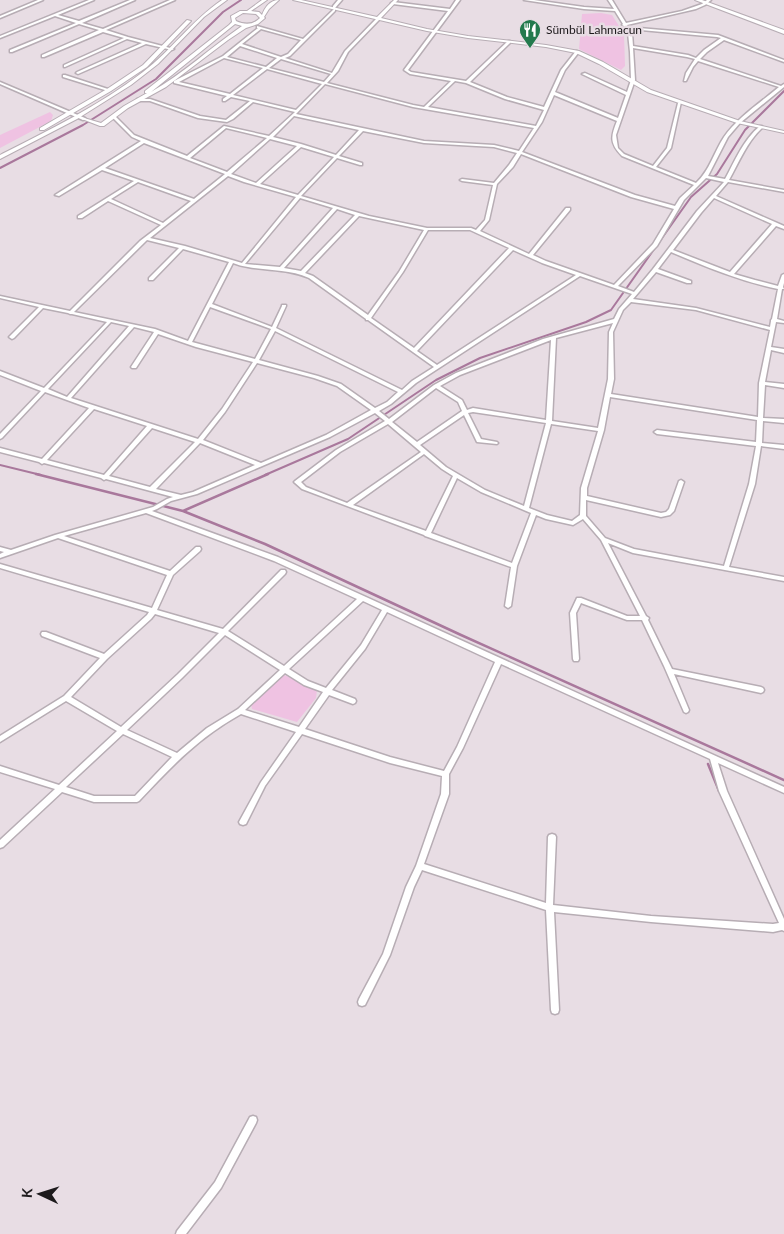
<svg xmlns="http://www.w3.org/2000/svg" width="784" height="1234" font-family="Lato,sans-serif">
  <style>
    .green { fill: #efc2e2 }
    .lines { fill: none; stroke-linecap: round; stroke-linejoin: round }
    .stream-far1 { stroke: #a9789c; stroke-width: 2 }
    .stream { stroke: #a9789c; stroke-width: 2.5 }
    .minor-casing { stroke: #b7adb4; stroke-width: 3 }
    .tertiary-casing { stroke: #b7adb4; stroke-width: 2 }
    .secondary-casing { stroke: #b7adb4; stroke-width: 2 }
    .minor { fill: #fff; fill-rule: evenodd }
    .tertiary { fill: #fff; fill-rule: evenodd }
    .secondary { fill: #fff; fill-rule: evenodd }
    .labels { text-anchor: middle; stroke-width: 5; stroke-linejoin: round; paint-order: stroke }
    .far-poi-label { font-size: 12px; fill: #1d1a1c; stroke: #e8dde4; text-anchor: start }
  </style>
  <rect width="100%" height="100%" fill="#e8dde4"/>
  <!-- green -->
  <path class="green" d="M601 13 612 15 624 34 625 66 621 70 579 49 582 14Z
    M50 112 53 115 51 121 0 148V135Z
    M282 674 317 690 316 698 297 722 252 709 251 704Z"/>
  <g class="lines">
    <!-- stream-far1 -->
    <path class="stream-far1" d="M0 168 83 125 156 79 223 12 241 0
      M0 465 41 475
      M265 475 348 439 436 380 480 358 586 322 611 310 691 197 717 174 745 130 784 91"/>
    <!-- stream -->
    <path class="stream" d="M36 474 183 511 265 544 461 635 784 780
      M183 511 268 474
      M708 764 719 791"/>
    <!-- minor casing -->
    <g class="minor-casing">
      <path id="minor" d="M38 0H43L0 18V16Z
        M89 0H94L58 15 79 21 130 0H135L82 23 103 29 170 0H175L106 30 128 37 174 49 172 50 146 44 78 74 76 73 77 72 142 43 127 39 65 67H64V65L124 38 103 32 44 57H42V55L99 30 79 24 12 52H10V50L76 23 55 16 0 38V36Z
        M338 0H342L335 8H333V6Z
        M456 0H460L408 70 411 72 466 81 508 41H510V43L470 82 507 97 544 107 561 70 576 51H577L579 52 565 70 555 92 618 118 626 95 582 74 585 73 627 92 631 80 630 52 628 33 624 28V26L622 25 623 24 615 11 584 9 524 0H534L584 7 614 9 608 0H612L626 23 682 11 702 4 707 0H711L705 5 696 9 627 25 628 27 718 35 784 60V62L724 40 707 52 700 59 781 86 784 84V87L740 123 728 137 708 176 725 179C735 161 743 140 760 126H762V128C747 142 739 162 729 180L784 190V192L728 182 716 196 784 226V229L776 226 734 274 755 280 778 286 782 275 784 274V283L783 287 784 289H782L777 319 784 321V323L776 322 771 347 784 349V353L771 350 765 382 784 384V388L765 385 763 418 784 419V423L763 421 762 443 784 445V449L761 446 755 484 729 567 784 577V581L633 553 608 543 646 616 649 618 648 620 672 669 761 687 763 688 764 690 763 692 761 693 674 674 689 710 688 712 686 713 684 712 664 666 642 620H627L581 603 576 613 579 659 578 661H574L573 659 570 613 577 598H581L627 616H640L601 540 583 519 573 525 546 519 536 515 517 566 511 606 508 608 505 606 511 567 428 537 425 536 424 535 302 489 294 482 295 481 336 450 385 421 375 413 330 437 197 494 171 501 157 509 152 511 278 557 784 787V793L718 763 727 791 784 919V931L782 930 773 932 651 922 554 912 559 1010 558 1013 555 1014 552 1013 551 1010 546 910 422 870 414 887 390 955 365 1005 362 1006 359 1005 358 1002 359 999 383 954 406 887 416 866 441 794 442 776 390 763 302 734 265 786 246 824 243 825 240 824 239 822 261 782 296 732 241 714C198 738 172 766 139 801L137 802H94L62 792 3 847 0 848V840L55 789 0 772V766L59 785 117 731 66 701 0 742V736L64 696 100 658 42 636 41 634 42 632H46L104 654 147 615 149 612 0 568V564L152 608 167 575 58 538 0 558V554L4 552 0 551V547L11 550 55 535 153 507 167 499 173 497 106 479 104 480 101 478 44 463 42 464 39 462 0 452V448L42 459 89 408 45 392 2 438 0 439V434L41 391 0 375V371L44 388 107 322 72 314H70L68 313 43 308 14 338 12 339 9 337 39 307 0 298V296L70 311 140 241 161 225 108 201 82 218H78V216L134 181 102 170 59 196 55 195 141 141 132 137 113 118V116H115L134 135 187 156 224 126 269 136 295 112 253 102 233 119 227 122 198 118 150 101H137V99H150L200 116 226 120 250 101 231 97 225 101H223V99L227 96 174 83V81L223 56 258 28H257V26L303 39 334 9H335V11L290 56 285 58 332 73 345 51 377 18H379V20L348 52 338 71 327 83 413 105 424 107 451 81 410 74 404 70 448 11 393 4 391 3 393 2 450 9ZM261 29 301 40 288 54 281 57 242 44ZM630 29 717 37 721 38 704 50 696 58 688 55 633 46 632 33ZM240 46 277 58 266 67 227 57ZM633 48 687 57 695 59 686 73 684 81H686L693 67 698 61 779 87C761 102 737 118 724 137 714 152 710 170 696 183L656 167 671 148 681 102 678 103 667 148 653 166 624 154 618 148 616 135 635 80ZM224 58 263 68 230 94 179 82ZM281 59 331 74 324 82 269 68ZM267 69 322 84 296 110 233 95ZM455 81 466 83 505 99 544 110 536 126 428 107ZM325 84 413 107 534 128 519 151 494 145 424 141 296 114ZM554 95 617 121C611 136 609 143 622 156L694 185 680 198 675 206 635 195 522 152 542 122ZM294 116 359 130 336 155 301 144 273 137ZM226 128 267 138 227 172 190 158ZM363 131 424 143 494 147 517 153 509 165 494 183 462 179 460 180 462 181 493 185 485 220 476 230 471 228H427L369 216 301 196 337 158 360 165H362V163L339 156ZM270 139 297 146 256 183 231 174ZM144 143 225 174 194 199 105 168ZM301 147 334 157 298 195 260 184ZM521 154 631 197 674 209 653 244 614 285 546 261 533 255 570 210V208H566L529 254 480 231 489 220 497 184 513 167ZM228 176 244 182 296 197 242 263 185 246 150 238ZM706 178 724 182 697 211 653 269 634 292 618 286 657 246 684 200ZM138 182 191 201 163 223 111 199ZM300 198 333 208 280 267 245 264ZM714 198 772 224 730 272 673 250 701 213ZM337 209 355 215 301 271 284 268ZM359 216 424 230 399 272 368 315 313 276 305 273ZM428 230H470L509 248 414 348 371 318 403 272ZM147 240 179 248 149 278V280H153L183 249 229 262 188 341 155 329 74 312ZM513 250 542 263 576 275 437 365 417 351ZM671 252C706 267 740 281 778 289L772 319 771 320V321L770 327 696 308 633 299 656 272 687 283H691V281L658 269ZM233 263C238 265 242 266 248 267 268 271 289 269 309 278L366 319V320H368L434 367 412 381 402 390 276 328 286 306V305H282V306L272 327 212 304ZM580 276 632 294 619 309 614 319 543 339 456 373 434 385 389 419 379 411 391 404 416 383ZM631 302 696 310 770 330 759 383 758 417 611 394 614 379 613 332 623 310ZM210 307 271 329 255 359 192 342ZM111 322 129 326 67 397 48 389ZM613 323 609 332 608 379 598 428 552 421 556 338ZM134 327 154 332 131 367 132 368H136L158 334 196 347 253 362 222 409 198 439 71 398ZM275 331 398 392 387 402 375 408 341 384 318 376 259 360ZM551 340 546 420 473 408 467 410 462 400 440 386 460 375ZM257 363 314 378 337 386 371 410 326 435 261 463 203 440 225 412ZM436 388 458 402 462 411 417 442 392 422ZM610 397 757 420 756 442 657 430 654 432 657 434 756 446 749 484 724 566 634 549 605 538 586 516V500L661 517 670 515 674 511 684 482 681 480 679 481 669 509 666 512 661 513 587 496V488L604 430ZM94 409 147 426 104 475 47 460ZM473 412 546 423 524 506 485 490 446 467 420 445 464 415 477 442 497 444 498 443 497 442 481 439 468 413ZM388 424 421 452 347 503 306 487 301 482 340 452ZM551 424 598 431 581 488 580 515 572 521 547 515 529 508ZM152 428 195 442 150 487 109 476ZM200 443 255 465 193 492 181 495 156 489ZM424 454 442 469 453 476 426 531 353 505ZM457 478 481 492 531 513 512 563 431 533ZM146 513 274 561 357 599 284 666 228 631 285 574 286 572 285 570H281L223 629 157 610 173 575 200 551 201 549 200 547H196L170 571 64 536ZM363 601 382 610 361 645 326 688 308 681 289 669ZM387 612 495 662 457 747 444 771 390 757 305 729 329 695 353 704 355 703 356 701 355 699 332 690 365 649ZM155 614 219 633 178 674 121 727 71 697 107 659 151 619ZM225 635 280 670 238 709 207 728 177 753 127 730 182 678ZM501 664 710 759 719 791 779 923 773 924 651 916 553 905 556 837 555 835 552 834 549 835 548 837 546 903 424 864 449 794V774L463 748ZM285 673 304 685 323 692 299 727 245 710ZM123 734 172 757 135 796H94L66 787Z
        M63 75H65L111 90 108 91 63 77Z
        M0 82 85 118 86 119 83 120 0 84Z
        M253 1116 256 1117 257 1120 256 1123 221 1188 186 1234H176L177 1231 215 1182 250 1117Z"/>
    </g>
    <!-- tertiary casing -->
    <g class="tertiary-casing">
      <path id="tertiary" d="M222 0H227L204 17 158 64 131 85 77 119 0 159V155C49 130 99 106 143 72 172 50 191 21 222 0Z
        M262 0H267L251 11 259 12 262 15C265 7 270 0 279 0L269 9 264 17 265 18 258 24 246 28 228 40 166 87 128 108 104 126H100L82 119 84 118 101 123 124 106 147 93H145V91L229 25 232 22 231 16 240 11H247ZM243 13 256 14 260 18C253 25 245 25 236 21L235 18ZM235 24 242 26C211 47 183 74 151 92Z
        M293 0H301L377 17 394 0H398L381 18 427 29 468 36 546 45 579 51 603 62 651 90 740 121 784 131V133L737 123 647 92 599 64 576 53 546 47 468 38 427 31Z
        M187 20 191 21 147 67 111 91 44 130H40V128L107 89 143 65Z"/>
    </g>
    <!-- secondary casing -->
    <g class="secondary-casing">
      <path id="secondary" d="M695 0H702L784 30V34Z"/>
    </g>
    <!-- minor -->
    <use href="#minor" class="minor"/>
    <!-- tertiary -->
    <use href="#tertiary" class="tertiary"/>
    <!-- secondary -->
    <use href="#secondary" class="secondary"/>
  </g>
  <!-- icons -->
  <defs>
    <g id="restaurant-pin" transform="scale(1.125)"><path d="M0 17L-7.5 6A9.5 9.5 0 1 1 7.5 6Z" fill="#237a4d" stroke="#e8dde4"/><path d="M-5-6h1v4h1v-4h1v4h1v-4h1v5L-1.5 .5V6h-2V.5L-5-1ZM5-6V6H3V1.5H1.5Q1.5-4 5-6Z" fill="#fff"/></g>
  </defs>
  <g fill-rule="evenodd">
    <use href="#restaurant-pin" x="530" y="30"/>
  </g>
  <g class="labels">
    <!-- far-poi labels -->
    <g class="far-poi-label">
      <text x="546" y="34">Sümbül Lahmacun</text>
    </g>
  </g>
  <!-- north arrow -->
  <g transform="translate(40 1194) rotate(274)" stroke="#e8dde4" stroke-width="4" paint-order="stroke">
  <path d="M0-4L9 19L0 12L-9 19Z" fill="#1d1a1c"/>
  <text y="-8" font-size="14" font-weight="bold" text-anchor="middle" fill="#1d1a1c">K</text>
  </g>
</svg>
